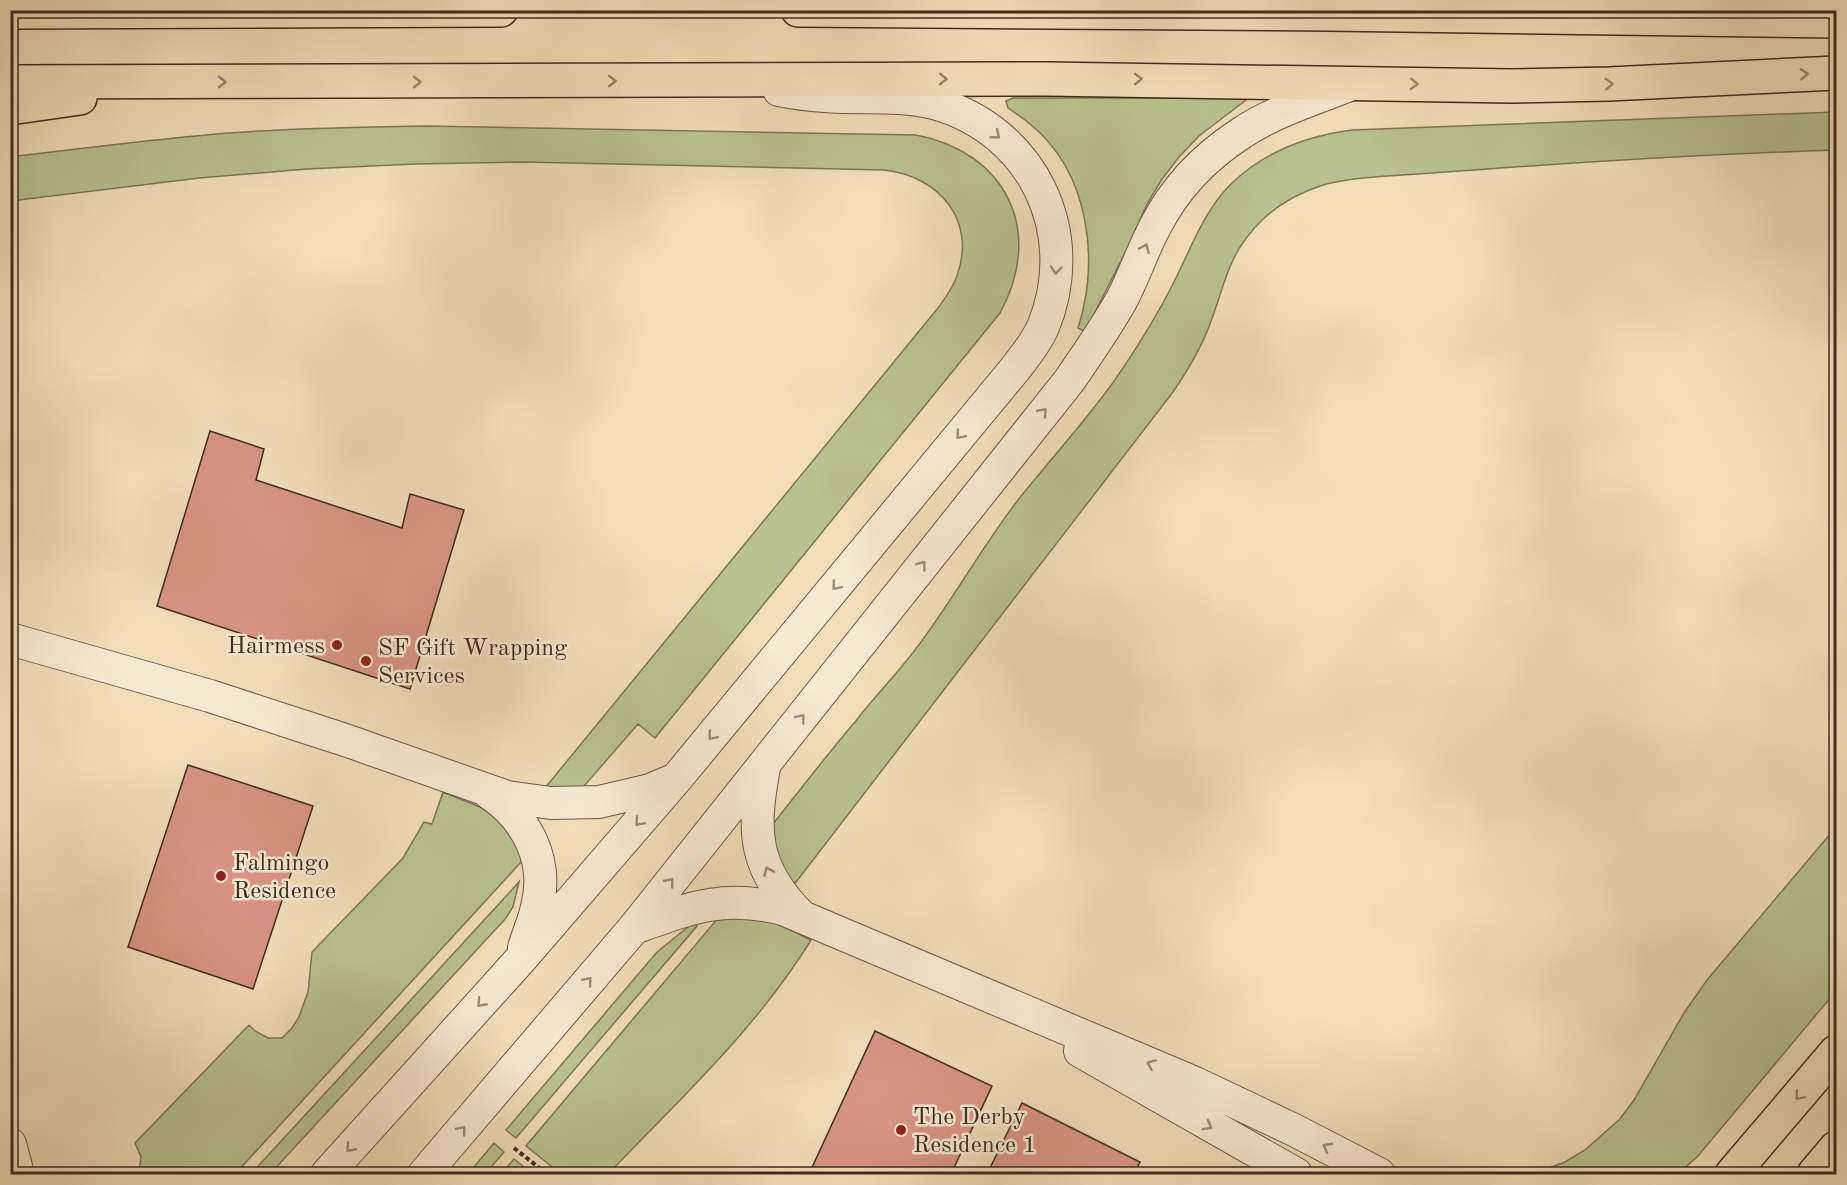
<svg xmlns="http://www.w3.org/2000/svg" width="1847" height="1185" font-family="'Old Standard TT',serif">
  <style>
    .green { fill: #b9c290; stroke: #7b7758; stroke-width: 1.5 }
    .building { fill: #da9585; stroke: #3d2c21; stroke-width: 1.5 }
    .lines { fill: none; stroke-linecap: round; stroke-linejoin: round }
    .minor-casing { stroke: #6a5947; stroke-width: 34 }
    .major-casing { stroke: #3d2c21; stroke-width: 36 }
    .path { stroke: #3d2c21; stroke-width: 4; stroke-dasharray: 4.5 3; stroke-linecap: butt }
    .minor { stroke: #f7ead2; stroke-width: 32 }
    .major { stroke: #f2dfba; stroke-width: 33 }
    .oneway { stroke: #98866e }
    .oneway2 { stroke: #9a8b7a }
    .poi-dot { fill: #8f2418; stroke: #f7ead2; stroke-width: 2 }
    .labels { text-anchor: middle; stroke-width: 5; stroke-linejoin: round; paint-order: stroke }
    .poi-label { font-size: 24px; fill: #3d2c21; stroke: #f7ead2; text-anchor: start }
  </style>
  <rect width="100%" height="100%" fill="#f2dfba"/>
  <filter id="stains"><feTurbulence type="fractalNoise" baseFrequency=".00333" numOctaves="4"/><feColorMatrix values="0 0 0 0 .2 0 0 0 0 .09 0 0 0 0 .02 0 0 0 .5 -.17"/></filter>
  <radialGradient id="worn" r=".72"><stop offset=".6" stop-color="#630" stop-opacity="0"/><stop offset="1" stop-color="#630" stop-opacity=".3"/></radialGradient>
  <!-- green -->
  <path class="green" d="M1013 98H1244L1246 100 1199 136 1179 157 1162 179 1147 204 1128 247 1085 332 1078 328C1100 259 1089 172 1030 124 1023 118 1015 113 1008 108L1006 101Z
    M1836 112V150C1715 154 1595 161 1474 170 1445 172 1416 174 1388 176 1365 178 1342 179 1320 186 1299 193 1278 205 1262 220 1227 255 1226 282 1210 324 1201 349 1188 370 1173 392L793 886 782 873 770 828C798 792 826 756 855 722 875 696 898 673 918 646 953 599 982 547 1018 500 1049 461 1083 424 1112 384 1135 351 1157 316 1175 280 1192 246 1204 211 1231 184 1265 151 1306 136 1352 130Z
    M425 126 916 135C1006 152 1045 231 1000 313L655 738 638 724 578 793 545 788 938 308C945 298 953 288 957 276 977 220 939 176 884 170L523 162 415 164 307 169 199 178 11 201 10 157C83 148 156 139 228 133 294 128 359 127 425 126Z
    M443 792 492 812 504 821 523 860 235 1174H141L139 1170 141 1157 135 1143 249 1025 255 1031 268 1038H282L292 1028 299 1017 308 992 312 952 403 858 424 822 432 824Z
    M1836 827V991L1698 1156 1678 1174H1532L1565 1162 1585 1150 1620 1119 1634 1100 1684 1013 1707 980Z
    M519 882 513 907 506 918 270 1174H251Z
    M724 911 770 920 811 940C757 1028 679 1100 608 1174H561L526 1146Z
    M693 923 697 926 516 1138 506 1130 657 952Z
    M494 1143 504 1152 485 1174H468Z
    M514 1159 533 1174H501Z"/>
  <!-- building -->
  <path class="building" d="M210 431 264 449 256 480 402 528 410 494 464 510 410 689 157 606Z
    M188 765 313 806 253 989 128 947Z
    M875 1031 992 1086 951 1174H809Z
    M1022 1103 1140 1162 1134 1174H987Z"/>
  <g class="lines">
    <!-- minor casing -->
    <g class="minor-casing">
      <path id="minor" d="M10 639 210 696 348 741 507 797 551 803 599 802 650 790 674 780
        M764 768C752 831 753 869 802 917
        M489 793C527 818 549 861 537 907 534 921 528 934 524 948
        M634 928C690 908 723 894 783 909L1195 1083 1294 1130 1379 1174
        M1080 1051 1296 1174
        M10 1144 18 1174
        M327 1174 520 960 677 778 1015 369C1025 356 1036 343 1043 327 1082 233 1033 130 934 103 899 94 861 99 825 96 810 95 794 93 779 90
        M424 1174 634 928 1069 381C1087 355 1105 329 1121 301 1134 277 1142 251 1155 227 1174 189 1205 157 1240 134 1274 111 1315 99 1352 84"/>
    </g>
    <!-- major casing -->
    <g class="major-casing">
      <path id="major" d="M798 10 1328 14 1836 21
        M10 12 501 10
        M10 82 1047 79 1512 86 1609 84 1836 73
        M10 108 80 98
        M1732 1174 1836 1052
        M1814 1174 1836 1148"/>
    </g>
    <!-- path -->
    <path class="path" d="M514 1148 547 1174"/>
    <!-- minor -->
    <use href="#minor" class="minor"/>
    <!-- major -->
    <use href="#major" class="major"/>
  </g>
  <!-- one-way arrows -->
  <defs><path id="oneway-chevron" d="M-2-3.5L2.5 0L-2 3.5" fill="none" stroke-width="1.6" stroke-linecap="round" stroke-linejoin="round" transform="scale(1.5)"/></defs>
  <g class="oneway">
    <use href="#oneway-chevron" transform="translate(1804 74) rotate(-3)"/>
    <use href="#oneway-chevron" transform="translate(943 79)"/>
    <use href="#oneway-chevron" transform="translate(1138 79)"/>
    <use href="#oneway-chevron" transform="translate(612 81)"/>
    <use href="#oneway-chevron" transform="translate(222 82)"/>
    <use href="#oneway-chevron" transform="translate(417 82)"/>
    <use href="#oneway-chevron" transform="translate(1414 84) rotate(2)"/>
    <use href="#oneway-chevron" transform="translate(1609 84) rotate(-2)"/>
    <use href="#oneway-chevron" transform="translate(1799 1096) rotate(130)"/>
  </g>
  <g class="oneway2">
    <use href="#oneway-chevron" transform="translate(996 135) rotate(39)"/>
    <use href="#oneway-chevron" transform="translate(1145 248) rotate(-66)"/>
    <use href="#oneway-chevron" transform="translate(1056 270) rotate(95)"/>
    <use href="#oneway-chevron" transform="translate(1043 412) rotate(-50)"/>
    <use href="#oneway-chevron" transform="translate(960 435) rotate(130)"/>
    <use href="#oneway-chevron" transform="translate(922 565) rotate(-52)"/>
    <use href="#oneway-chevron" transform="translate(836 586) rotate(130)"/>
    <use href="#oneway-chevron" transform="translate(801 718) rotate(-52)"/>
    <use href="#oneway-chevron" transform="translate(712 736) rotate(130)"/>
    <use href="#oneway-chevron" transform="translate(639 822) rotate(131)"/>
    <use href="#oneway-chevron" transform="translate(768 871) rotate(-114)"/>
    <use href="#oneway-chevron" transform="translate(670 882) rotate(-51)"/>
    <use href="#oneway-chevron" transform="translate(588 981) rotate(-50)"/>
    <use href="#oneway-chevron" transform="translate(481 1003) rotate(132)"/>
    <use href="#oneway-chevron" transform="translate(1151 1064) rotate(-156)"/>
    <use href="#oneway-chevron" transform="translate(1208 1126) rotate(29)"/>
    <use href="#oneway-chevron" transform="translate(462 1130) rotate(-50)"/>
    <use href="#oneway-chevron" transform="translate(1327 1147) rotate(-152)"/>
    <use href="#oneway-chevron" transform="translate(350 1148) rotate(132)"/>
  </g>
  <!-- markers -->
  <g class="poi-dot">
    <circle cx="337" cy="645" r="6"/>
    <circle cx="366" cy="661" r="6"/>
    <circle cx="221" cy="876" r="6"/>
    <circle cx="901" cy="1130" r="6"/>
  </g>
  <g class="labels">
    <!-- poi labels -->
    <g class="poi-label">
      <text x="325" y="653" text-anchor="end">Hairmess</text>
      <text x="378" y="655">SF Gift Wrapping<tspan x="378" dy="28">Services</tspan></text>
      <text x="233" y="870">Falmingo<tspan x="233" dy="28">Residence</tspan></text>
      <text x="913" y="1124">The Derby<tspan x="913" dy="28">Residence 1</tspan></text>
    </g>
  </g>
  <!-- margin -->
  <rect width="1847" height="1185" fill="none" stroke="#f2dfba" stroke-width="36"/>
  <rect x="12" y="12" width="1823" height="1161" fill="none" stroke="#3d2c21" stroke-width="3"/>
  <rect x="18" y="18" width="1811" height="1149" fill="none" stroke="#3d2c21" stroke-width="1.5"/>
  <rect width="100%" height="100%" filter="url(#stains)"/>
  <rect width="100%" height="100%" fill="url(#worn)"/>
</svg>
